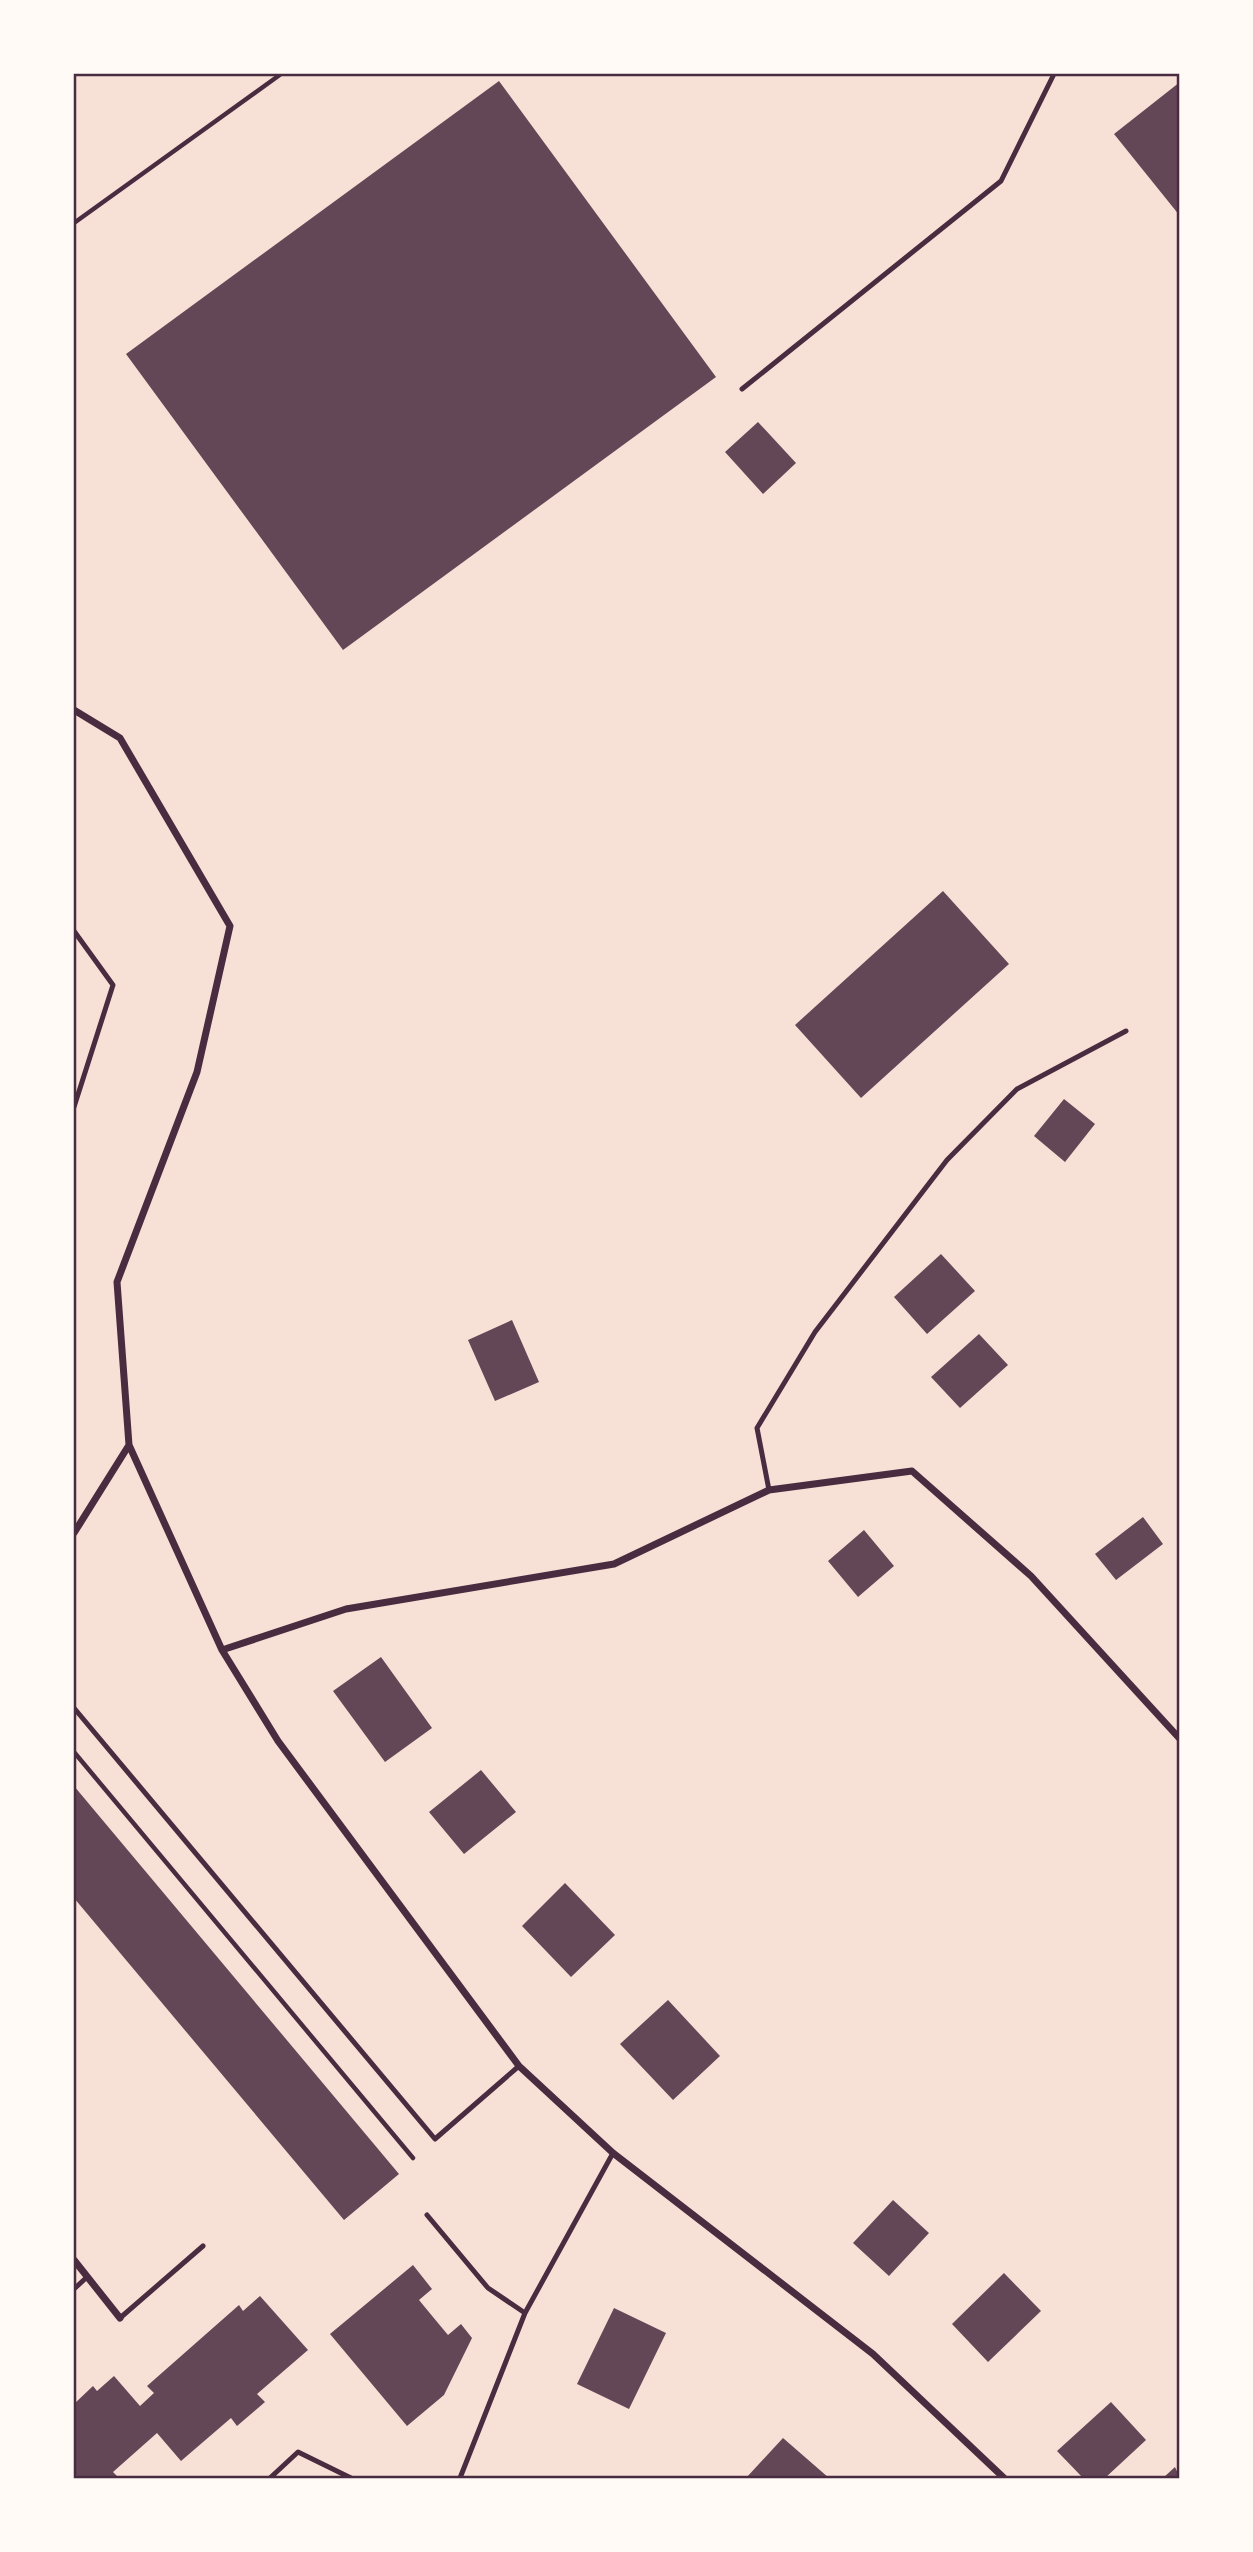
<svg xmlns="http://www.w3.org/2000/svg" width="1253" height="2552" font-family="'Alegreya Sans',sans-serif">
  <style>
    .building { fill: #644757 }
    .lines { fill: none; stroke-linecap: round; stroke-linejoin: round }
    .path { stroke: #4a2c40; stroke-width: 4.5 }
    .service { stroke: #4a2c40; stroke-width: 5 }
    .minor { stroke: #4a2c40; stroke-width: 7 }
    .neatline { fill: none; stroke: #4a2c40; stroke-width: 2.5 }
  </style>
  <rect width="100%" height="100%" fill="#f7e1d7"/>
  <!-- building -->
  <path class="building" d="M499 81 716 377 343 650 126 354Z
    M1180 82V216L1114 134Z
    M758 422 796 463 763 494 725 452Z
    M943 891 1009 964 861 1098 795 1025Z
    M1064 1099 1095 1124 1065 1162 1034 1136Z
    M941 1254 975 1291 927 1334 894 1297Z
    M512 1320 539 1382 495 1401 468 1340Z
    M979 1334 1008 1365 960 1408 931 1377Z
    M1143 1517 1163 1544 1116 1580 1095 1554Z
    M864 1530 894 1566 858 1597 828 1561Z
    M381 1657 432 1728 385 1762 333 1691Z
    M481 1770 516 1812 464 1854 429 1812Z
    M74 1786 399 2174 344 2220 74 1898Z
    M565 1883 615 1935 571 1977 522 1926Z
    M668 2000 720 2056 673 2100 620 2044Z
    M893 2200 929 2233 889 2276 853 2243Z
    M413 2265 432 2289 419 2300 433 2317 448 2335 461 2324 472 2338 444 2395 407 2426 330 2334Z
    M1004 2273 1041 2311 988 2362 952 2324Z
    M260 2296 308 2350 257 2394 265 2402 237 2426 231 2418 181 2461 157 2433 113 2472 119 2478H74V2404L93 2386 97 2391 114 2376 140 2406 154 2393 147 2386 239 2305 243 2311Z
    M614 2308 666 2333 629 2409 577 2384Z
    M1111 2402 1146 2440 1105 2478H1083L1057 2451Z
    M783 2438 829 2478H746Z
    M1175 2467 1180 2478H1163Z"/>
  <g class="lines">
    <!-- path -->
    <path class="path" d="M74 223 281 74
      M74 1752 413 2158"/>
    <!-- service -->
    <path class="service" d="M742 389 1001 181 1054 74
      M74 931 113 985 74 1107
      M769 1490 757 1428 815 1332 947 1160 1017 1089 1126 1031
      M74 1708 435 2139 519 2066
      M427 2215 488 2288 525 2313 613 2153
      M74 2289 87 2277
      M120 2318 203 2246
      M270 2478 298 2452 351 2478
      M460 2478 525 2313"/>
    <!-- minor -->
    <path class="minor" d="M74 710 120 738 230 926 197 1072 117 1282 129 1445 222 1650 278 1741 519 2066 613 2153 873 2354 1004 2478
      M74 1533 129 1445
      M222 1650 346 1609 614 1564 769 1490 912 1471 1031 1576 1180 1739
      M74 2260 120 2318"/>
  </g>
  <!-- border -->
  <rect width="1253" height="2552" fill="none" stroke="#fffaf5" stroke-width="150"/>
  <rect x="75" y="75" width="1103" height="2402" class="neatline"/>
</svg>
